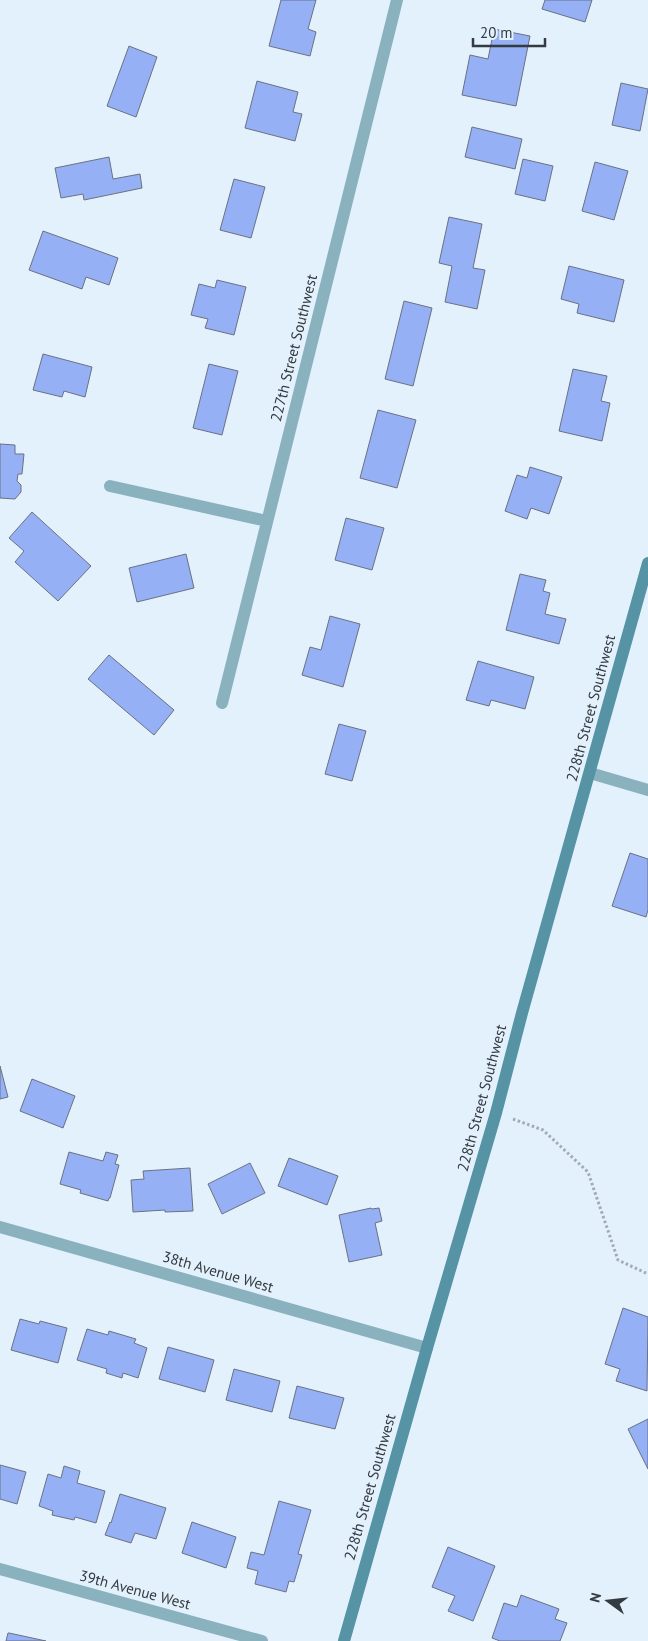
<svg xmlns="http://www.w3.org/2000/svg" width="648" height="1641" font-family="'PT Sans',sans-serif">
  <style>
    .building { fill: #95b0f4; stroke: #6a7182 }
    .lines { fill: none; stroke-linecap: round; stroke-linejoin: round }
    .path { stroke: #a0abb5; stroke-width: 3; stroke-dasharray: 2.5 2.5; stroke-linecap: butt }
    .minor { stroke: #8ab1be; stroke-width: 12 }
    .tertiary { stroke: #8ab1be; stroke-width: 12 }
    .secondary { stroke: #5593a5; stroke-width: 12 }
    .labels { text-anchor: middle; stroke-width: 4; stroke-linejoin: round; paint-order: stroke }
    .street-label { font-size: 15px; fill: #333a40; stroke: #e3f1fd }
  </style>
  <rect width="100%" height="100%" fill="#e3f1fd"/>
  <!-- building -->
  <path class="building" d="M281 0H316L308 29 316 32 310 56 269 46Z
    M545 0H592L585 22 542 9Z
    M494 29 530 36 516 106 462 95 470 55 488 59Z
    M129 46 157 57 136 117 107 106Z
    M257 81 298 92 293 112 302 114 295 141 245 128Z
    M621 83 648 89 640 131 612 125Z
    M472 127 522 139 515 169 465 157Z
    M109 157 113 179 140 174 142 188 84 200 83 194 61 198 55 168Z
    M523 159 553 166 545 201 515 194Z
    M595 162 628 171 614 220 582 211Z
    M234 179 265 187 251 238 220 230Z
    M449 217 482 224 473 268 485 270 477 309 445 302 452 266 439 263Z
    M43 231 118 258 109 285 86 277 82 289 29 270Z
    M569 266 624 280 614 322 577 313 579 304 561 299Z
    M217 280 246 287 234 335 205 328 208 319 191 315 199 284 215 288Z
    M404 301 432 308 413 386 385 379Z
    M43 354 92 367 85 397 64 391 62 397 33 390Z
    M209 364 238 371 222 435 193 428Z
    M573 369 607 376 601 401 610 403 602 441 559 431Z
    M378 410 416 420 397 488 360 478Z
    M0 444 15 445V454H24L22 474H18L17 481 21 485V492L15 499 0 498Z
    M530 467 562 477 549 514 531 508 527 519 505 511 517 475 527 478Z
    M32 512 91 566 58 601 15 562 24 551 9 538Z
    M346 518 384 528 372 570 335 560Z
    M186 554 194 588 137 602 129 568Z
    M520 574 546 580 543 591 550 593 545 614 566 619 559 644 506 630Z
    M330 616 360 624 343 687 302 675 310 647 321 650Z
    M109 655 174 710 154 735 88 679Z
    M478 661 534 677 525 709 491 700 489 706 466 700Z
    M339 724 366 731 352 781 325 774Z
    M630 853 648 859V910L646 917 612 906Z
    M0 1066 8 1097 0 1099Z
    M32 1079 75 1096 63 1128 20 1111Z
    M69 1152 103 1161 106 1152 118 1155 115 1164 119 1165 110 1198H109L108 1201 80 1193 81 1190 60 1184Z
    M289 1158 338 1176 327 1205 278 1186Z
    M250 1163 265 1193 222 1214 208 1184Z
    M190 1168 193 1211 165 1212V1210L133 1212 131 1180 144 1179 143 1171Z
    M371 1208 372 1209 379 1208 382 1221 375 1223 382 1255 349 1262 339 1215Z
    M623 1308 648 1317 647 1391 616 1381 620 1369 605 1364Z
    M20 1319 39 1324 40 1321 67 1328 58 1363 11 1350Z
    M87 1329 108 1335 109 1331 136 1339 134 1343 147 1348 138 1378 123 1373 122 1378 106 1373 107 1369 77 1360Z
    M168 1347 214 1360 205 1392 159 1379Z
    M234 1369 280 1381 272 1412 226 1400Z
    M297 1386 344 1398 335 1429 289 1418Z
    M648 1419V1469L628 1429Z
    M0 1465 26 1472 17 1504 0 1499Z
    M64 1466 80 1471 77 1483 105 1491 96 1523 75 1517 74 1520 52 1515 53 1511 39 1506 48 1474 61 1478Z
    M120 1494 166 1508 156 1539 135 1533 131 1543 105 1535 110 1522 111 1523Z
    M279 1501 311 1510 298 1554 302 1555 294 1582 289 1581 286 1592 255 1584 258 1571 247 1568 251 1552 264 1555Z
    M192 1522 236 1537 226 1568 182 1553Z
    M448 1547 495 1566 473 1621 448 1611 455 1596 432 1587Z
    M521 1595 559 1609 555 1619 567 1623 560 1641H500L492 1638 504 1603 517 1607Z
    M8 1633H9L46 1641H6Z"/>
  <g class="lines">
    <!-- path -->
    <path class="path" d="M513 1119 543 1130 588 1172 618 1260 648 1274"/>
    <!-- minor -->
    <path class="minor" d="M110 486 267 521
      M222 703 397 0
      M590 773 648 790
      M0 1227 427 1348"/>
    <!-- tertiary -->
    <path class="tertiary" d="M0 1569 262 1641"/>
    <!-- secondary -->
    <path class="secondary" d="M344 1641 427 1348 496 1113 522 1013 648 563"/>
  </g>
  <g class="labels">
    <!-- street labels -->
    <g class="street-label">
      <text transform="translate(294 348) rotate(-76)" y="5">227th Street Southwest</text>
      <text transform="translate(591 708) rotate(-75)" y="5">228th Street Southwest</text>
      <text transform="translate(482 1098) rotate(-75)" y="5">228th Street Southwest</text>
      <text transform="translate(218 1272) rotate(16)" y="5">38th Avenue West</text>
      <text transform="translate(370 1487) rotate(-74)" y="5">228th Street Southwest</text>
      <text transform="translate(135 1590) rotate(15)" y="5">39th Avenue West</text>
    </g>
  </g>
  <!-- north arrow -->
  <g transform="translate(608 1601) rotate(285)" stroke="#e3f1fd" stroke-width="4" paint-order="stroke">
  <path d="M0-4L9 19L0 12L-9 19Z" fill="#333a40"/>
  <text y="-8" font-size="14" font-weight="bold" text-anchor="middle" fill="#333a40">N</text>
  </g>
  <!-- scale -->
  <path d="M473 38v8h72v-8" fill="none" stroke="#333a40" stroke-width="2.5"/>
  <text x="480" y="38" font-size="15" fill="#333a40" stroke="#e3f1fd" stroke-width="4" paint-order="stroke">20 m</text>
</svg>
